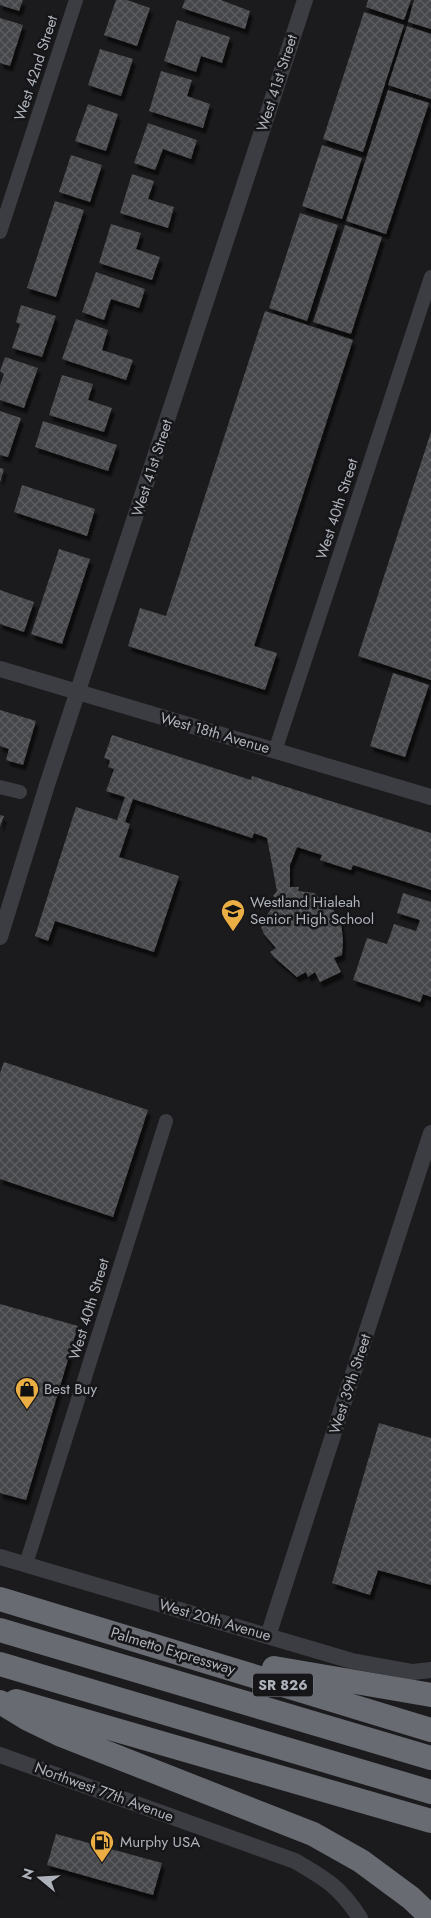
<svg xmlns="http://www.w3.org/2000/svg" width="431" height="1918" font-family="Jost,sans-serif">
  <style>
    .building { fill: url(#building-cross-hatch); filter: url(#shadow) }
    .lines { fill: none; stroke-linecap: round; stroke-linejoin: round }
    .minor { stroke: #3c3d42; stroke-width: 14 }
    .tertiary { stroke: #3c3d42; stroke-width: 16 }
    .motorway { stroke: #686b72; stroke-width: 24 }
    .labels { text-anchor: middle; stroke-width: 5; stroke-linejoin: round; paint-order: stroke }
    .shield { fill: #161618; stroke: #80838a; stroke-width: 1 }
    .shield-label { font-size: 14px; font-weight: bold; fill: #aeb2bb }
    .street-label { font-size: 15px; fill: #aeb2bb; stroke: #161618 }
    .poi-label { font-size: 15px; fill: #aeb2bb; stroke: #161618; text-anchor: start }
  </style>
  <defs>
    <pattern id="building-cross-hatch" width="8" height="8" patternUnits="userSpaceOnUse" patternTransform="scale(1.25)"><rect width="8" height="8" fill="#45464a"/><path d="M0 0l8 8M0 8l8-8" fill="none" stroke="#5d5e62"/></pattern>
    <filter id="shadow"><feDropShadow dx="3" dy="5.5" stdDeviation="1" flood-color="#0009"/></filter>
  </defs>
  <rect width="100%" height="100%" fill="#1b1b1d"/>
  <!-- building -->
  <path class="building" d="M0 0H23L19 11 0 5Z
    M116 0H127L150 8 137 46 104 35Z
    M185 0H221L250 11 245 29 182 8Z
    M368 0H411L404 20 366 7Z
    M414 0H431V29L408 22Z
    M364 12 404 25 363 152 323 139Z
    M0 18 23 25 10 66 0 63Z
    M177 20 230 37 222 63 201 56 196 72 164 61Z
    M407 26 431 34V99L388 85Z
    M100 49 133 59 121 96 88 85Z
    M161 71 192 80 187 96 210 104 203 128 149 111Z
    M388 90 429 103 386 234 346 221Z
    M88 104 118 114 106 151 75 141Z
    M148 123 197 140 191 159 163 149 155 170 134 163Z
    M322 145 362 158 342 219 302 206Z
    M71 155 102 165 90 202 59 192Z
    M132 174 154 181 148 199 174 207 168 228 120 213Z
    M55 201 84 210 56 297 27 288Z
    M300 213 338 225 307 321 269 308Z
    M111 224 141 233 136 249 160 257 152 280 99 263Z
    M345 225 382 237 351 334 313 322Z
    M96 272 145 289 139 308 111 299 104 320 82 312Z
    M21 305 56 316 42 357 12 348 20 324 16 322Z
    M265 311 353 340 254 646 277 653 265 690 128 646 140 608 166 616Z
    M76 319 108 330 102 350 133 360 126 380 62 359Z
    M5 357 38 368 24 408 0 400V385L4 374 0 371Z
    M62 375 93 384 88 400 112 408 104 432 49 415Z
    M0 411 21 418 8 457 0 455Z
    M43 421 117 445 108 471 35 447Z
    M431 432V680L358 656Z
    M0 468 4 469 0 482Z
    M22 485 95 509 87 536 14 512Z
    M59 549 90 559 62 644 31 634Z
    M0 590 34 602 24 632 0 624Z
    M393 673 429 685 405 757 370 746Z
    M0 710 36 721 23 765 6 760 9 749 0 746Z
    M112 735 251 780 252 776 431 833V890L353 865 351 870 320 860 322 855 297 847 290 865V887H299L298 891 314 893 328 904H332L336 917 340 915 343 940 342 955 334 958 341 972 320 982 315 972 308 977 306 972 297 977 274 957 270 952 276 948 264 934 258 920 257 915 266 916 278 900 273 896 277 891 267 838 254 833 252 838 133 799 125 822 130 824 119 857 179 876 154 952 55 921 48 941 35 936 76 807 117 820 125 797 106 791 114 769 108 767 110 760 104 758Z
    M0 815 4 816 0 827Z
    M403 893 431 902V997L423 994 420 1002 353 980 367 938 387 944 394 924 416 931 420 920 397 913Z
    M4 1062 148 1110 113 1217 0 1179V1073Z
    M0 1304 78 1326 26 1500 0 1493Z
    M379 1423 431 1438V1585L378 1570 370 1595 332 1583Z
    M56 1834 162 1863 153 1895 47 1865Z"/>
  <g class="lines">
    <!-- minor -->
    <path class="minor" d="M0 232 76 0
      M275 751 431 277
      M0 787 20 792
      M26 1564 166 1121"/>
    <!-- tertiary -->
    <path class="tertiary" d="M0 669 431 797
      M0 937 47 785 305 0
      M0 1557 352 1661 413 1672 431 1670
      M268 1636 431 1133
      M0 1755 295 1861C326 1879 340 1887 360 1918"/>
    <!-- motorway -->
    <path class="motorway" d="M0 1599 431 1730
      M0 1630 431 1758
      M0 1664 431 1792
      M274 1668 431 1695
      M16 1701 431 1821
      M0 1702 28 1719 59 1734 313 1834 361 1861 411 1898 431 1917"/>
  </g>
  <!-- icons -->
  <defs>
    <g id="school-pin" transform="scale(1.25)"><path d="M0 17L-7.5 6A9.5 9.5 0 1 1 7.5 6Z" fill="#eaae45" stroke="#161618"/><path d="M0-5L7-2L0 1L-7-2ZM-4 1L0 2.5L4 1V4Q0 6-4 4Z" fill="#111"/></g>
    <g id="shop-pin" transform="scale(1.25)"><path d="M0 17L-7.5 6A9.5 9.5 0 1 1 7.5 6Z" fill="#eaae45" stroke="#161618"/><path d="M-5-2.5h2.3a2.7 3.5 0 0 1 5.4 0H5L5.5 6h-11ZM-1.5-2.5h3a1.5 2.3 0 0 0-3 0Z" fill="#111"/></g>
    <g id="fuel-pin" transform="scale(1.25)"><path d="M0 17L-7.5 6A9.5 9.5 0 1 1 7.5 6Z" fill="#eaae45" stroke="#161618"/><path d="M-5.5-6h7V0h2V4h1.3V-2.5L3-4.5l.8-.8L6-3V5H2.5V1h-1V6h-7ZM-4.2-4.7v3.2H.2V-4.7Z" fill="#111"/></g>
  </defs>
  <g fill-rule="evenodd">
    <use href="#school-pin" x="233" y="911"/>
    <use href="#shop-pin" x="27" y="1389"/>
    <use href="#fuel-pin" x="102" y="1842"/>
  </g>
  <g class="labels">
    <!-- shield labels -->
    <rect class="shield" x="253" y="1673.5" width="60" height="23" rx="4"/>
    <g class="shield-label">
      <text x="283" y="1690">SR 826</text>
    </g>
    <!-- street labels -->
    <g class="street-label">
      <text transform="translate(36 68) rotate(-72)" y="5">West 42nd Street</text>
      <text transform="translate(277 83) rotate(-72)" y="5">West 41st Street</text>
      <text transform="translate(152 468) rotate(-72)" y="5">West 41st Street</text>
      <text transform="translate(337 509) rotate(-72)" y="5">West 40th Street</text>
      <text transform="translate(215 733) rotate(16)" y="5">West 18th Avenue</text>
      <text transform="translate(89 1309) rotate(-73)" y="5">West 40th Street</text>
      <text transform="translate(350 1384) rotate(-72)" y="5">West 39th Street</text>
      <text transform="translate(215 1620) rotate(16)" y="5">West 20th Avenue</text>
      <text transform="translate(173 1651) rotate(17)" y="5">Palmetto Expressway</text>
      <text transform="translate(104 1792) rotate(20)" y="5">Northwest 77th Avenue</text>
    </g>
    <!-- poi labels -->
    <g class="poi-label">
      <text x="250" y="907">Westland Hialeah<tspan x="250" dy="17">Senior High School</tspan></text>
      <text x="44" y="1394">Best Buy</text>
      <text x="120" y="1847">Murphy USA</text>
    </g>
  </g>
  <!-- north arrow -->
  <g transform="translate(40 1878) rotate(288)" stroke="#161618" stroke-width="4" paint-order="stroke">
  <path d="M0-4L9 19L0 12L-9 19Z" fill="#aeb2bb"/>
  <text y="-8" font-size="14" font-weight="bold" text-anchor="middle" fill="#aeb2bb">N</text>
  </g>
</svg>
